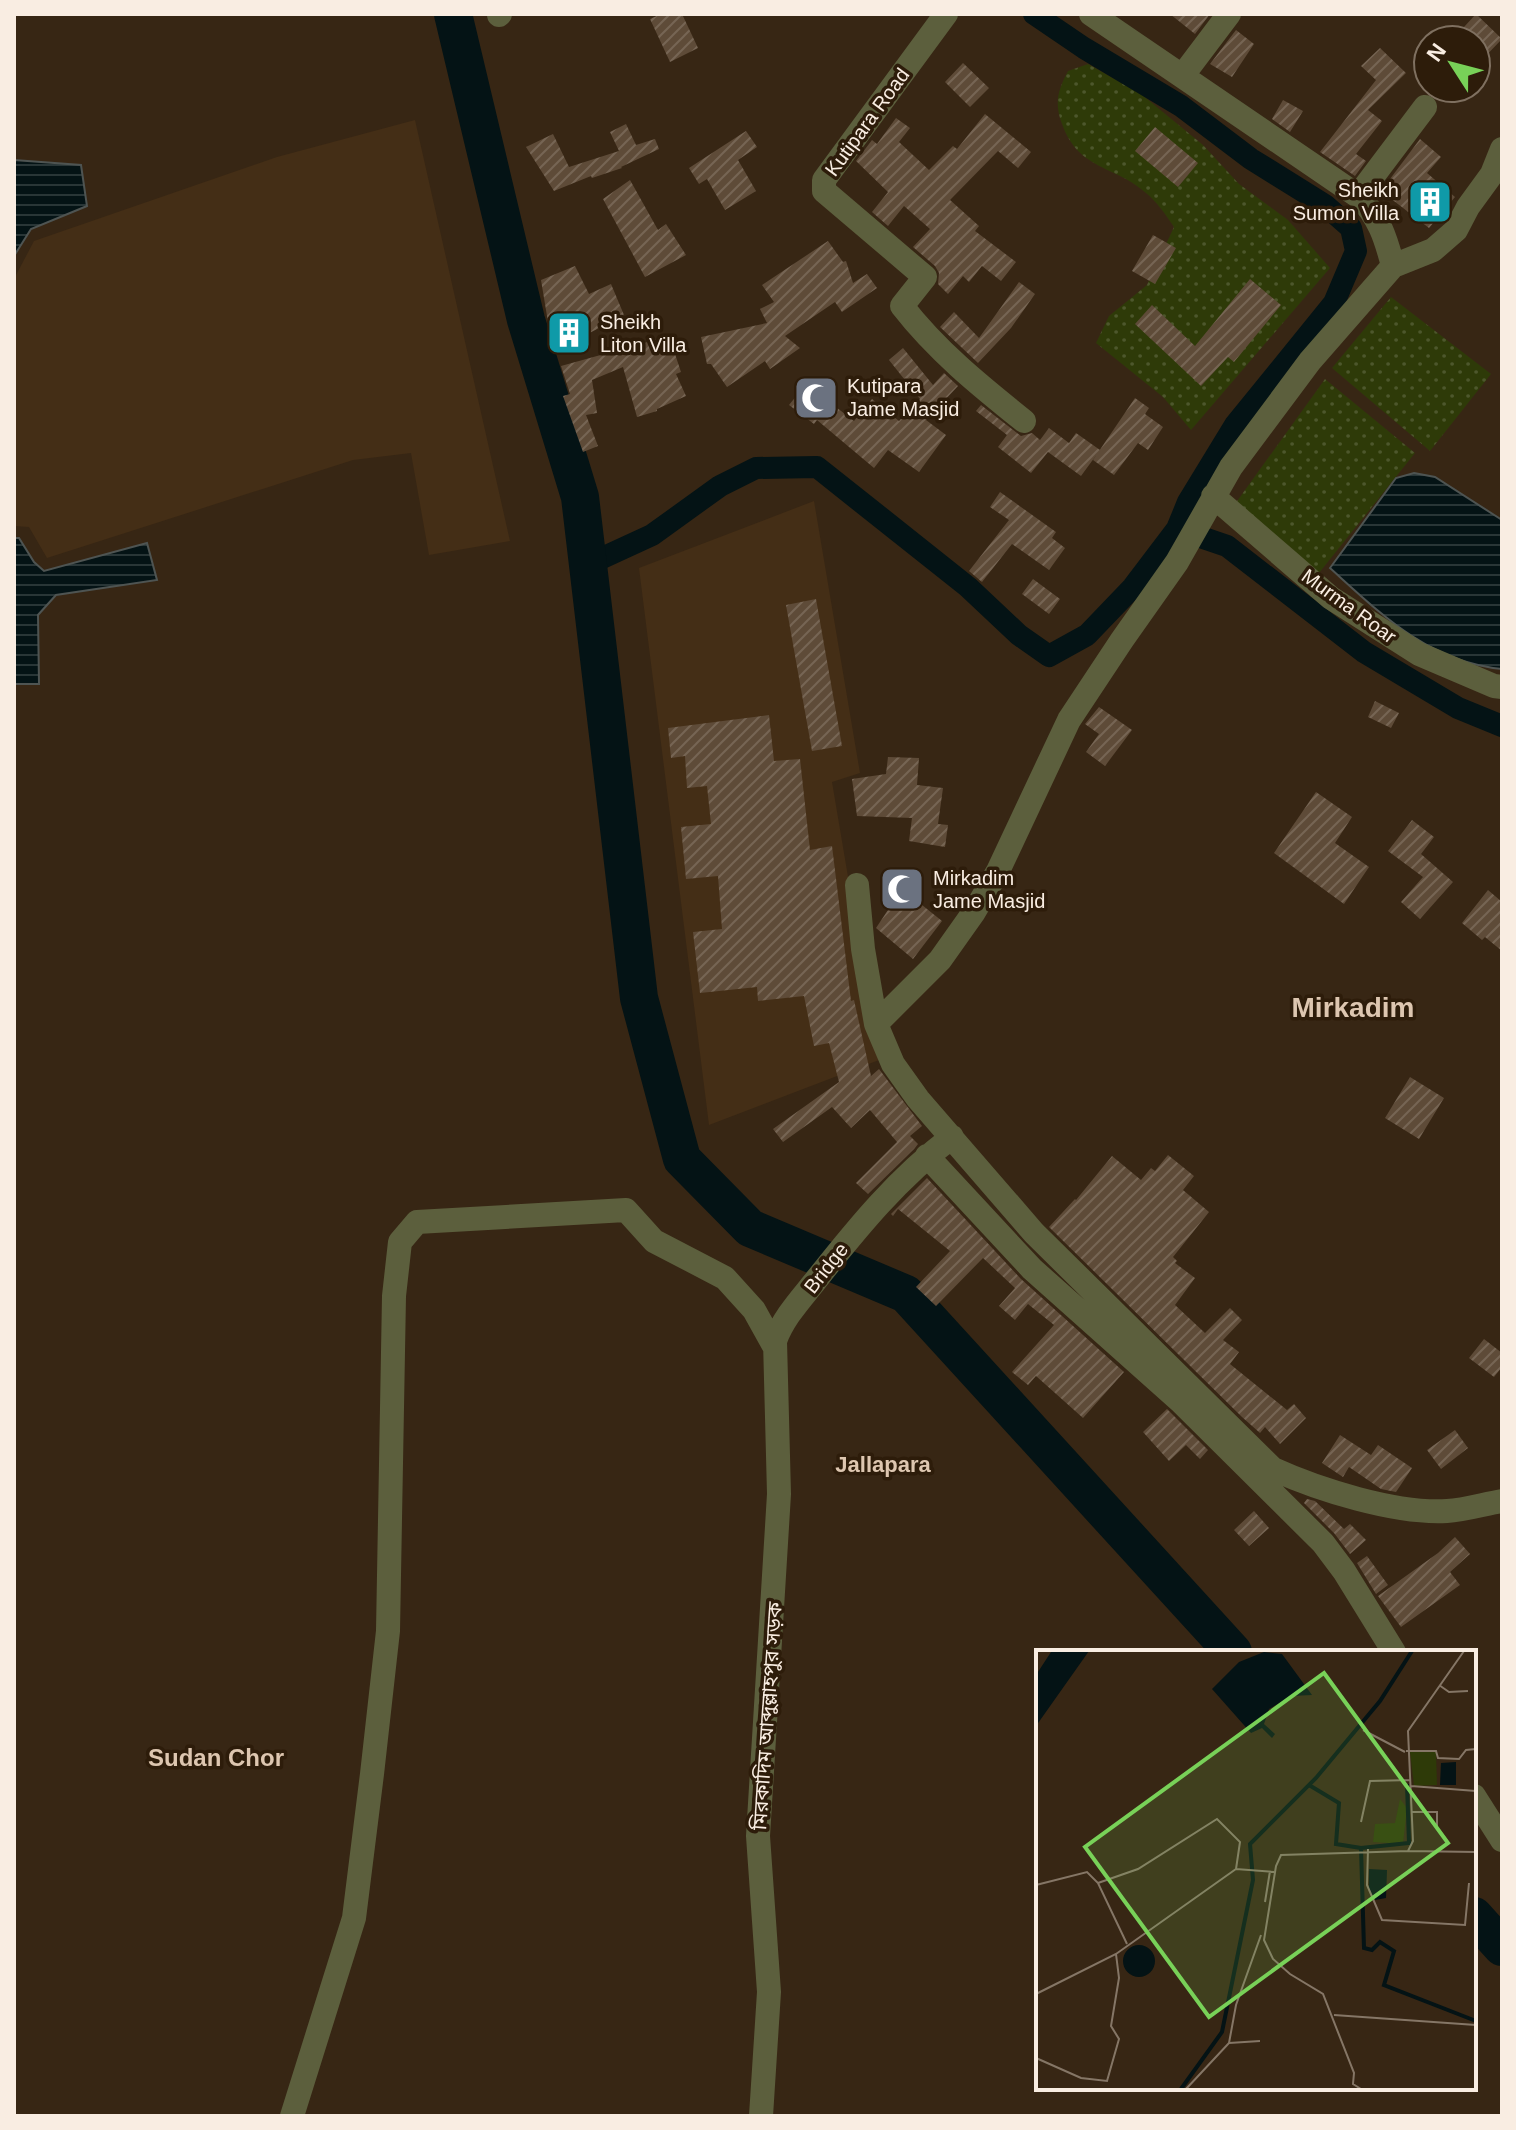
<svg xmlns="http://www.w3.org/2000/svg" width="1516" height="2130" font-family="Helvetica,'Noto Sans Bengali',sans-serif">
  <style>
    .built { fill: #442e16 }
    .green { fill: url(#green-dots) }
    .water { fill: url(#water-rules); stroke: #4e5452; stroke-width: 2 }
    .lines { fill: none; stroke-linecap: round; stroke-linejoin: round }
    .canal { stroke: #041315; stroke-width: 22 }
    .river { stroke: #041315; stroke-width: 38 }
    .building { fill: url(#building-hatch) }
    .minor { stroke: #5c5f3d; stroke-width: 24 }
    .labels { text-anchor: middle; stroke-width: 7; stroke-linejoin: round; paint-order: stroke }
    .street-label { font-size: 20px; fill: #f9ede2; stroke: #2d1c0a }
    .poi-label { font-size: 20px; fill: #f9ede2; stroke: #2d1c0a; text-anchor: start }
    .neighbourhood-label { font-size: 22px; font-weight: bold; fill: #ddc6b0; stroke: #2d1c0a }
    .quarter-label { font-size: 24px; font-weight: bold; fill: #ddc6b0; stroke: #2d1c0a }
    .district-label { font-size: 28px; font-weight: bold; fill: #ddc6b0; stroke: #2d1c0a }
    .inset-river { fill: none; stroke: #041315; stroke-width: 4 }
    .inset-road { fill: none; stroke: #857666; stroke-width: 2 }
    .view { fill: #78d158; fill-opacity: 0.15; stroke: #78d158; stroke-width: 4 }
    .inset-edge { fill: none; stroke: #f9ede2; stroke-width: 4 }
  </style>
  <defs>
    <pattern id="green-dots" width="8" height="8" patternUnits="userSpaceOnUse" patternTransform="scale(2)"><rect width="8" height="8" fill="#2e3a08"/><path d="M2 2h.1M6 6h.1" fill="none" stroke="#4d572c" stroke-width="1.8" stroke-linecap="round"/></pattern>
    <pattern id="water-rules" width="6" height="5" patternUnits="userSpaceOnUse" patternTransform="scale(2)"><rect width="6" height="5" fill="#041315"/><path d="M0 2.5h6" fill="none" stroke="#293637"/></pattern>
    <pattern id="building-hatch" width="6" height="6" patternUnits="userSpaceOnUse" patternTransform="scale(2)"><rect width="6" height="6" fill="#5e4b38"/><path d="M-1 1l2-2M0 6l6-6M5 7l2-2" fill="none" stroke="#766554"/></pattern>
  </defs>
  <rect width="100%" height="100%" fill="#372614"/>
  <!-- built -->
  <path class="built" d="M415 120 510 541 429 555 411 453 353 460 47 558 29 527 14 526V279L34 241 277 157Z
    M814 501 860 773 832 782 879 1060 709 1125 639 568Z"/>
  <!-- green -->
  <path class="green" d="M1088 64 1141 94 1203 145 1239 184 1288 220 1330 268 1191 430 1163 397 1096 343 1109 316 1147 285 1174 227C1166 215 1157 202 1146 193 1115 165 1079 171 1062 124 1054 103 1058 90 1068 71Z
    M1391 297 1491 374 1430 451 1332 368Z
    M1325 379 1415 453 1319 573 1235 504Z"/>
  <!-- water -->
  <path class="water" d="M14 160 81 165 87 206 31 229 14 256Z
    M1414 473 1435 477 1502 520V669C1429 662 1382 615 1330 568L1396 478Z
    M14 538H19L34 562 44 571 147 543 157 580 56 595 38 615 39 684H14Z"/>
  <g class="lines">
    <!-- canal -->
    <path class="canal" d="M1034 14 1084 48 1181 106 1251 159 1325 205 1351 228 1356 251 1334 303 1235 425 1188 502 1177 529
      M589 564 652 535 720 486 756 468 817 467 968 587 1019 635 1049 656 1087 635 1133 587 1177 529 1227 546 1364 652 1458 708 1502 726"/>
    <!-- river -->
    <path class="river" d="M453 14 526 320 580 497 639 998 682 1159 750 1228 906 1294 1233 1652
      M1474 1916 1502 1947"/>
  </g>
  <!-- building -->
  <path class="building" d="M661 14H682L698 48 670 62 650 19Z
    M1170 14H1210L1195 34Z
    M1476 14 1502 39 1476 66V40H1452Z
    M1236 30 1254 44 1232 77 1210 64Z
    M1380 48 1406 73 1368 110 1382 121 1356 154 1366 161 1355 176 1320 152 1376 80 1361 66Z
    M963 63 989 88 970 107 945 82Z
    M1283 100 1303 111 1290 132 1272 119Z
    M985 114 1031 152 1018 168 998 151 950 200 979 226 975 231 1016 262 1001 281 982 266 969 282 963 276 948 294 938 284 939 273 935 266 913 247 930 229 904 206 888 226 872 212 888 192 856 161 872 140 877 144 896 118 910 128 899 142 929 170 953 146 957 149Z
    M626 124 636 145 655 139 659 149 621 167 622 168 592 178 591 176 554 191 526 147 553 134 569 167 619 151 610 132Z
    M1155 127 1198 163 1178 187 1135 151Z
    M746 131 757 147 738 160 756 191 725 210 707 179 699 184 689 168Z
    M1420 139 1441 157 1427 173 1455 197 1429 228 1381 191Z
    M630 180 658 230 666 224 686 255 645 277 603 199Z
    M1153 235 1176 248 1155 284 1132 271Z
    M828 241 843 262 846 261 853 283 867 274 877 288 842 312 835 302 785 336 800 348 770 369 765 361 727 387 711 364H707L701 337 767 323 760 309 774 302 762 285Z
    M575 266 589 294 611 284 624 315 553 352 541 280Z
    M1250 279 1281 305 1234 362 1228 357 1201 386 1135 324 1152 305 1195 346Z
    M1019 282 1035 294 1011 328 978 363 940 327 954 312 979 338Z
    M669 336 681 372 676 374 686 396 657 409V411L637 417 623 367 592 380 597 413 586 415 598 446 583 452 563 396 570 394 561 366Z
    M903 348 933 385 944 373 958 386 926 420 946 435 919 472 888 450 874 468 817 420 814 424 789 405 806 384 854 421 872 399 899 421 920 399 889 360Z
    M1135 398 1149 408 1145 414 1163 427 1148 450 1138 443 1114 475 1093 460Z
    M981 405 1021 436 1032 433 1040 440 1049 428 1069 443 1076 433 1100 450 1081 476 1048 452 1031 473 998 447 1007 435 976 411Z
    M1000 492 1056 532 1052 538 1065 548 1049 570 1012 544 982 582 969 571 1009 520 990 507Z
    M1033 579 1060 599 1049 614 1022 594Z
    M816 599 842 746 812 751 786 605Z
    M1375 701 1399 713 1391 728 1368 717Z
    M1099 707 1132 730 1105 766 1086 752 1099 734 1085 724Z
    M769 715 774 761 800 759 810 850 832 846 851 1001 854 1000 871 1076 879 1069 922 1126 910 1136 918 1144 914 1149 868 1194 856 1183 897 1142 870 1110 851 1128 832 1107 783 1142 773 1129 839 1082 829 1043 814 1046 804 996 758 1001 757 987 700 993 693 932 722 929 718 876 686 879 681 827 711 824 707 786 687 788 685 756 671 758 668 728Z
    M888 757 919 758 917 785 943 788 938 824 948 825 945 847 909 841 912 818 857 816 852 779 886 774Z
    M1316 792 1352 817 1335 843 1369 867 1344 904 1274 853Z
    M1412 820 1434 837 1421 854 1453 882 1420 919 1401 902 1423 877 1388 851Z
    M902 889 942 921 913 959 876 928Z
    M1488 890 1502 902V951L1485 937 1482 940 1462 923Z
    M1410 1077 1444 1098 1419 1139 1385 1118Z
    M1168 1155 1194 1176 1183 1190 1209 1212 1173 1257 1177 1261 1175 1263 1195 1278 1175 1305 1205 1333 1230 1308 1242 1320 1223 1340 1239 1352 1230 1364 1287 1410 1294 1404 1306 1418 1280 1444 1265 1427 1260 1433 1242 1417 1049 1227 1075 1199 1076 1200 1112 1156 1141 1180 1151 1168 1155 1171Z
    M927 1178 1021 1279 1124 1372 1083 1418 1036 1376 1028 1385 1012 1372 1054 1325 1028 1304 1015 1320 999 1306 1015 1288 983 1258 936 1306 916 1287 950 1251 898 1209 893 1216 891 1214Z
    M1484 1339 1502 1353V1367L1494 1377 1469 1358Z
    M1167 1409 1208 1450 1200 1459 1186 1445 1169 1461 1143 1432Z
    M1455 1430 1468 1448 1441 1469 1427 1450Z
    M1340 1435 1371 1455 1378 1445 1412 1468 1396 1492 1381 1489 1349 1467 1343 1477 1322 1463Z
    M1307 1499 1315 1501 1344 1529 1350 1524 1366 1540 1350 1554 1334 1533 1304 1503Z
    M1254 1511 1269 1528 1249 1546 1234 1530Z
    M1455 1537 1470 1554 1450 1572 1460 1585 1401 1627 1378 1596 1438 1553Z
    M1367 1556 1388 1585 1376 1594 1357 1563Z"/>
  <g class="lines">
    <!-- minor -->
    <path class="minor" d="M946 14 824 180V191L925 277 902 306C937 351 979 385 1024 421
      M1091 14 1358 196C1379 216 1386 239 1393 266L1310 361 1231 467 1177 562 1122 640 1069 720 998 871 974 912 940 960 876 1024 893 1064 918 1099 1034 1233 1273 1469C1319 1490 1396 1514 1447 1511 1465 1510 1484 1504 1502 1501
      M499 15 500 14
      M1183 75 1229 14
      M1358 196 1425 107
      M1393 266 1433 250 1456 230 1468 207 1492 174 1502 149
      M1213 496 1331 598 1419 654 1494 686 1502 687
      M857 885 863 949 876 1024
      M927 1156 1032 1269 1180 1401 1323 1543 1344 1571 1394 1652
      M1474 1796 1502 1840
      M292 2116 354 1918 372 1774 388 1631 394 1296 400 1242 417 1222 626 1210 654 1241 725 1278 754 1310 774 1346
      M761 2116 769 1992 758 1836 779 1494 775 1341C783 1318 801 1299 816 1280 858 1227 898 1178 952 1137"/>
  </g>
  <!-- icons -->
  <defs>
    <g id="building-square" transform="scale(2.3)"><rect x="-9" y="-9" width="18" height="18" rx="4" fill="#0f9aa8" stroke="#2d1c0a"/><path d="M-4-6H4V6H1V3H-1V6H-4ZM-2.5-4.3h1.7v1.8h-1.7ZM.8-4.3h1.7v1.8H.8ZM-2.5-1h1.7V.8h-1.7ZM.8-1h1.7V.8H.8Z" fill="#fff"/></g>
    <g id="mosque-square" transform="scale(2.3)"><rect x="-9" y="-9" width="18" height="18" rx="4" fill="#6b7280" stroke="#2d1c0a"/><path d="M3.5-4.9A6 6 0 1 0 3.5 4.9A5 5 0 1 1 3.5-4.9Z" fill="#fff"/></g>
  </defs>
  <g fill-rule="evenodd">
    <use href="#building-square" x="1430" y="202"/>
    <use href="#building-square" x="569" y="333"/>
    <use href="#mosque-square" x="816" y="398"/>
    <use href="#mosque-square" x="902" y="889"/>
  </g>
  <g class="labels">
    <!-- street labels -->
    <g class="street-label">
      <text transform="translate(867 122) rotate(-54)" y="7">Kutipara Road</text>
      <text transform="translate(1349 606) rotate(36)" y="7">Murma Roar</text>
      <text transform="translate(826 1268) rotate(-52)" y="7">Bridge</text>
      <text transform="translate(767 1716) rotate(-86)" y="7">মিরকাদিম আব্দুল্লাহপুর সড়ক</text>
    </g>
    <!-- poi labels -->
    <g class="poi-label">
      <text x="1399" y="197" text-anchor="end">Sheikh<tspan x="1399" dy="23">Sumon Villa</tspan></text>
      <text x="600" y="329">Sheikh<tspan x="600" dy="23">Liton Villa</tspan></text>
      <text x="847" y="393">Kutipara<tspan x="847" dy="23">Jame Masjid</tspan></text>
      <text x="933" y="885">Mirkadim<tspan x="933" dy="23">Jame Masjid</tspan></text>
    </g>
    <!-- neighbourhood labels -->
    <g class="neighbourhood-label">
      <text x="883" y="1472">Jallapara</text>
    </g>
    <!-- quarter labels -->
    <g class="quarter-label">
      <text x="216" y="1766">Sudan Chor</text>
    </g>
    <!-- district labels -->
    <g class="district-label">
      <text x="1353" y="1017">Mirkadim</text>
    </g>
  </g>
  <!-- overview -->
  <g transform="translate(1036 1650)">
    <rect width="440" height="440" fill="#372614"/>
    <path d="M364 149 371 158 367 194 337 192 339 174 359 173Z" fill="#2e3a08"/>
    <path d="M374 102H400L401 135 378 136Z" fill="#2e3a08"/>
    <path d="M53 1 0 76V25L15 2ZM228 2 246 4 276 45 255 46 233 59 228 74 239 84 236 88 226 78 215 83 176 39 203 12ZM420 112V135H404L405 113ZM333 219 351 220 350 248 339 250 333 241ZM87 311a16 16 0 1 1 32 0a16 16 0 1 1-32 0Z" fill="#041315"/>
    <path class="inset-river" d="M273 135 303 153 300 194 325 198 328 298 336 300 344 292 358 301 348 335 440 371M325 198 373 193 371 134M145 439 186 382 217 230 214 194 280 128 344 51 376 1"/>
    <path class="inset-road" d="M403 35 413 42 432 41M327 80 369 102M370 101H400L402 108 423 109 430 100 440 99M375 136 440 141M376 162H401V179M325 172 334 131 375 130M332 199 331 235 346 270 429 275 433 233M372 201 440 202M62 233 102 219 181 169 204 192 200 219M0 235 51 222 62 233 91 294M229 252 234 221M0 344 80 304 200 219 238 222M298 365 440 375M193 393 224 391M0 408 45 428 71 431 83 389 75 376 83 328 80 304M150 439 193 393 200 355 225 285M325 439 317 434 318 423 287 344 254 324 237 309 228 290 240 216 245 205 372 201 377 191 372 81 428 1"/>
    <path class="view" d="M288 23 412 193 173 367 49 197Z"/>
    <rect width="440" height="440" class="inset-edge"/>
  </g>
  <!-- border -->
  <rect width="1516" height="2130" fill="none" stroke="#f9ede2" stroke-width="32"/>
  <!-- north arrow -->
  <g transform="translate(1452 64) rotate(306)"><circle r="38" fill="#2d1c0a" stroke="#7f7060" stroke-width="2"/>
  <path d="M0-6L14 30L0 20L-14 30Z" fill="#78d158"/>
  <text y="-12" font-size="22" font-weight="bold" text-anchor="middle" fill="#f9ede2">N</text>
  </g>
</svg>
